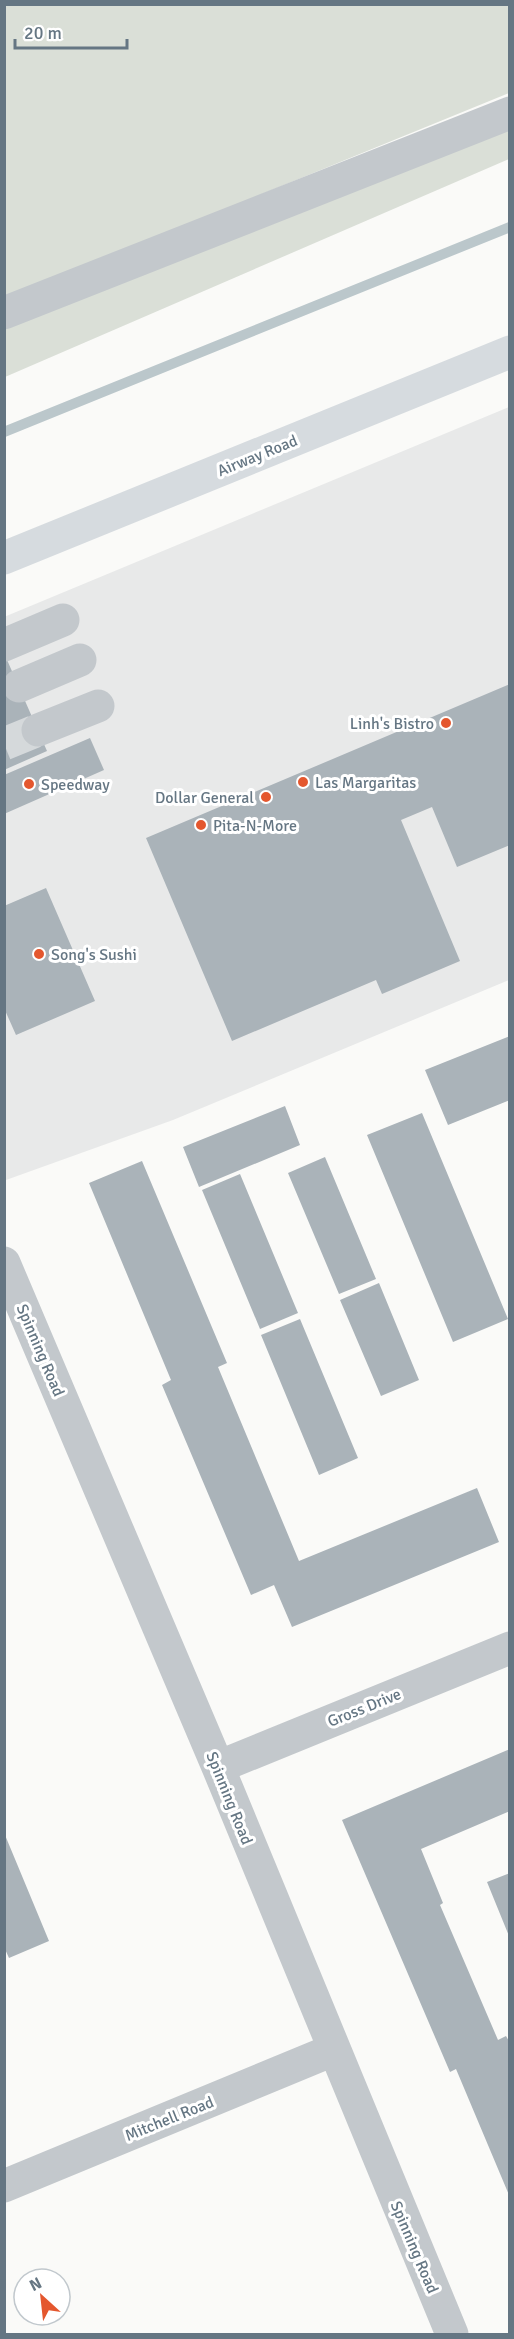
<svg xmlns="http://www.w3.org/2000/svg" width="514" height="2339" font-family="Signika,sans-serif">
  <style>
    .built { fill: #e8e9e9 }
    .green { fill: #dadfd7 }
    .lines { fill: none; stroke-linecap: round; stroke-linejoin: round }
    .stream { stroke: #bbc7cb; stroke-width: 10 }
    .building { fill: #aab3b9 }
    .minor-tunnel { stroke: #d5d9db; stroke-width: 33; stroke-dasharray: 33 16; stroke-linecap: butt }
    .minor { stroke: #c3c8cc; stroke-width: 33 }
    .major { stroke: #d6dbdf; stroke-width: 33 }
    .poi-dot { fill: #e4572e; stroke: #fff; stroke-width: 2 }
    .labels { text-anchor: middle; stroke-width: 6; stroke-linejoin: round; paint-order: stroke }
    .street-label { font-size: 16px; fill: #657683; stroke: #fff }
    .poi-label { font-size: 16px; fill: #657683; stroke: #fff; text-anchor: start }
  </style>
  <rect width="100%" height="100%" fill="#fafaf8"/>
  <!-- built -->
  <path class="built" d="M509 407V980L173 1120 6 1180 4 617Z"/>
  <!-- green -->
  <path class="green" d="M5 5H509V93L5 299Z
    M509 120V159L5 377V327Z"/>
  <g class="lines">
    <!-- stream -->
    <path class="stream" d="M4 432 510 227"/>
  </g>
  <!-- building -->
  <path class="building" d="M4 653 47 751 4 770Z
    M510 684V845L457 867 432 807 401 820 460 961 382 994 376 980 232 1041 146 838Z
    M90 738 104 770 4 814V775Z
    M46 888 95 1001 16 1035 4 1008V906Z
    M510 1036V1100L448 1125 425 1070Z
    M285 1106 300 1145 199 1187 183 1147Z
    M422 1113 508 1319 453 1342 367 1135Z
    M325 1157 376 1279 339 1294 288 1173Z
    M142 1161 227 1363 218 1367 299 1561 477 1488 499 1542 292 1627 274 1585 251 1595 162 1385 171 1380 89 1183Z
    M240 1174 298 1313 260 1329 202 1190Z
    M379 1283 419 1380 381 1396 340 1300Z
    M300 1319 358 1458 319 1475 261 1335Z
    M510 1749V1811L421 1849 443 1903 440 1905 498 2040 506 2036 510 2043 509 2195 456 2069 450 2072 342 1820Z
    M5 1835 49 1941 9 1958 4 1947Z
    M510 1873V1936H509L487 1882Z"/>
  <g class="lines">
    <!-- minor-tunnel -->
    <path class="minor-tunnel" d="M4 744 38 730"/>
    <!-- minor -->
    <path class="minor" d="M4 313 510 113
      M4 645 63 620
      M19 686 80 660
      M38 730 98 706
      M4 1263 218 1767 452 2334
      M218 1767 510 1648
      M4 2186 333 2050"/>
    <!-- major -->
    <path class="major" d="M4 558 510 352"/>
  </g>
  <!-- markers -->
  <g class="poi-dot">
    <circle cx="446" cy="723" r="6"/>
    <circle cx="303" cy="782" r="6"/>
    <circle cx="29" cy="784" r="6"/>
    <circle cx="266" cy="797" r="6"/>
    <circle cx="201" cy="825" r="6"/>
    <circle cx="39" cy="954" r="6"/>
  </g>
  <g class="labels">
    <!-- street labels -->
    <g class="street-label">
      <text transform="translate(257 455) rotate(-22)" y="6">Airway Road</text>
      <text transform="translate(41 1350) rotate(67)" y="6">Spinning Road</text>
      <text transform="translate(364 1707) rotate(-22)" y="6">Gross Drive</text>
      <text transform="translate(230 1798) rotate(68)" y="6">Spinning Road</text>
      <text transform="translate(169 2118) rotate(-22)" y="6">Mitchell Road</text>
      <text transform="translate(415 2247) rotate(67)" y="6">Spinning Road</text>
    </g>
    <!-- poi labels -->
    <g class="poi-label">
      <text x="434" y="729" text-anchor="end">Linh's Bistro</text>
      <text x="315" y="788">Las Margaritas</text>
      <text x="41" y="790">Speedway</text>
      <text x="254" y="803" text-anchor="end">Dollar General</text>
      <text x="213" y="831">Pita-N-More</text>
      <text x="51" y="960">Song's Sushi</text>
    </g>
  </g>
  <!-- border -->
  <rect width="514" height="2339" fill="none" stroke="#657683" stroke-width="12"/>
  <!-- north arrow -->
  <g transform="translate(42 2297) rotate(333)"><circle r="28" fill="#ffffff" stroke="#c1c8cd" stroke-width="1.5"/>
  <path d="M0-4.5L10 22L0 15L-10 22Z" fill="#e4572e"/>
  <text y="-9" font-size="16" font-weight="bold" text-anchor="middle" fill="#657683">N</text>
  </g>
  <!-- scale -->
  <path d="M15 39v9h112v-9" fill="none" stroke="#657683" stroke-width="3"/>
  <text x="24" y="39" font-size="18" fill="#657683" stroke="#ffffff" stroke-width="4.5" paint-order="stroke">20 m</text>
</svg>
